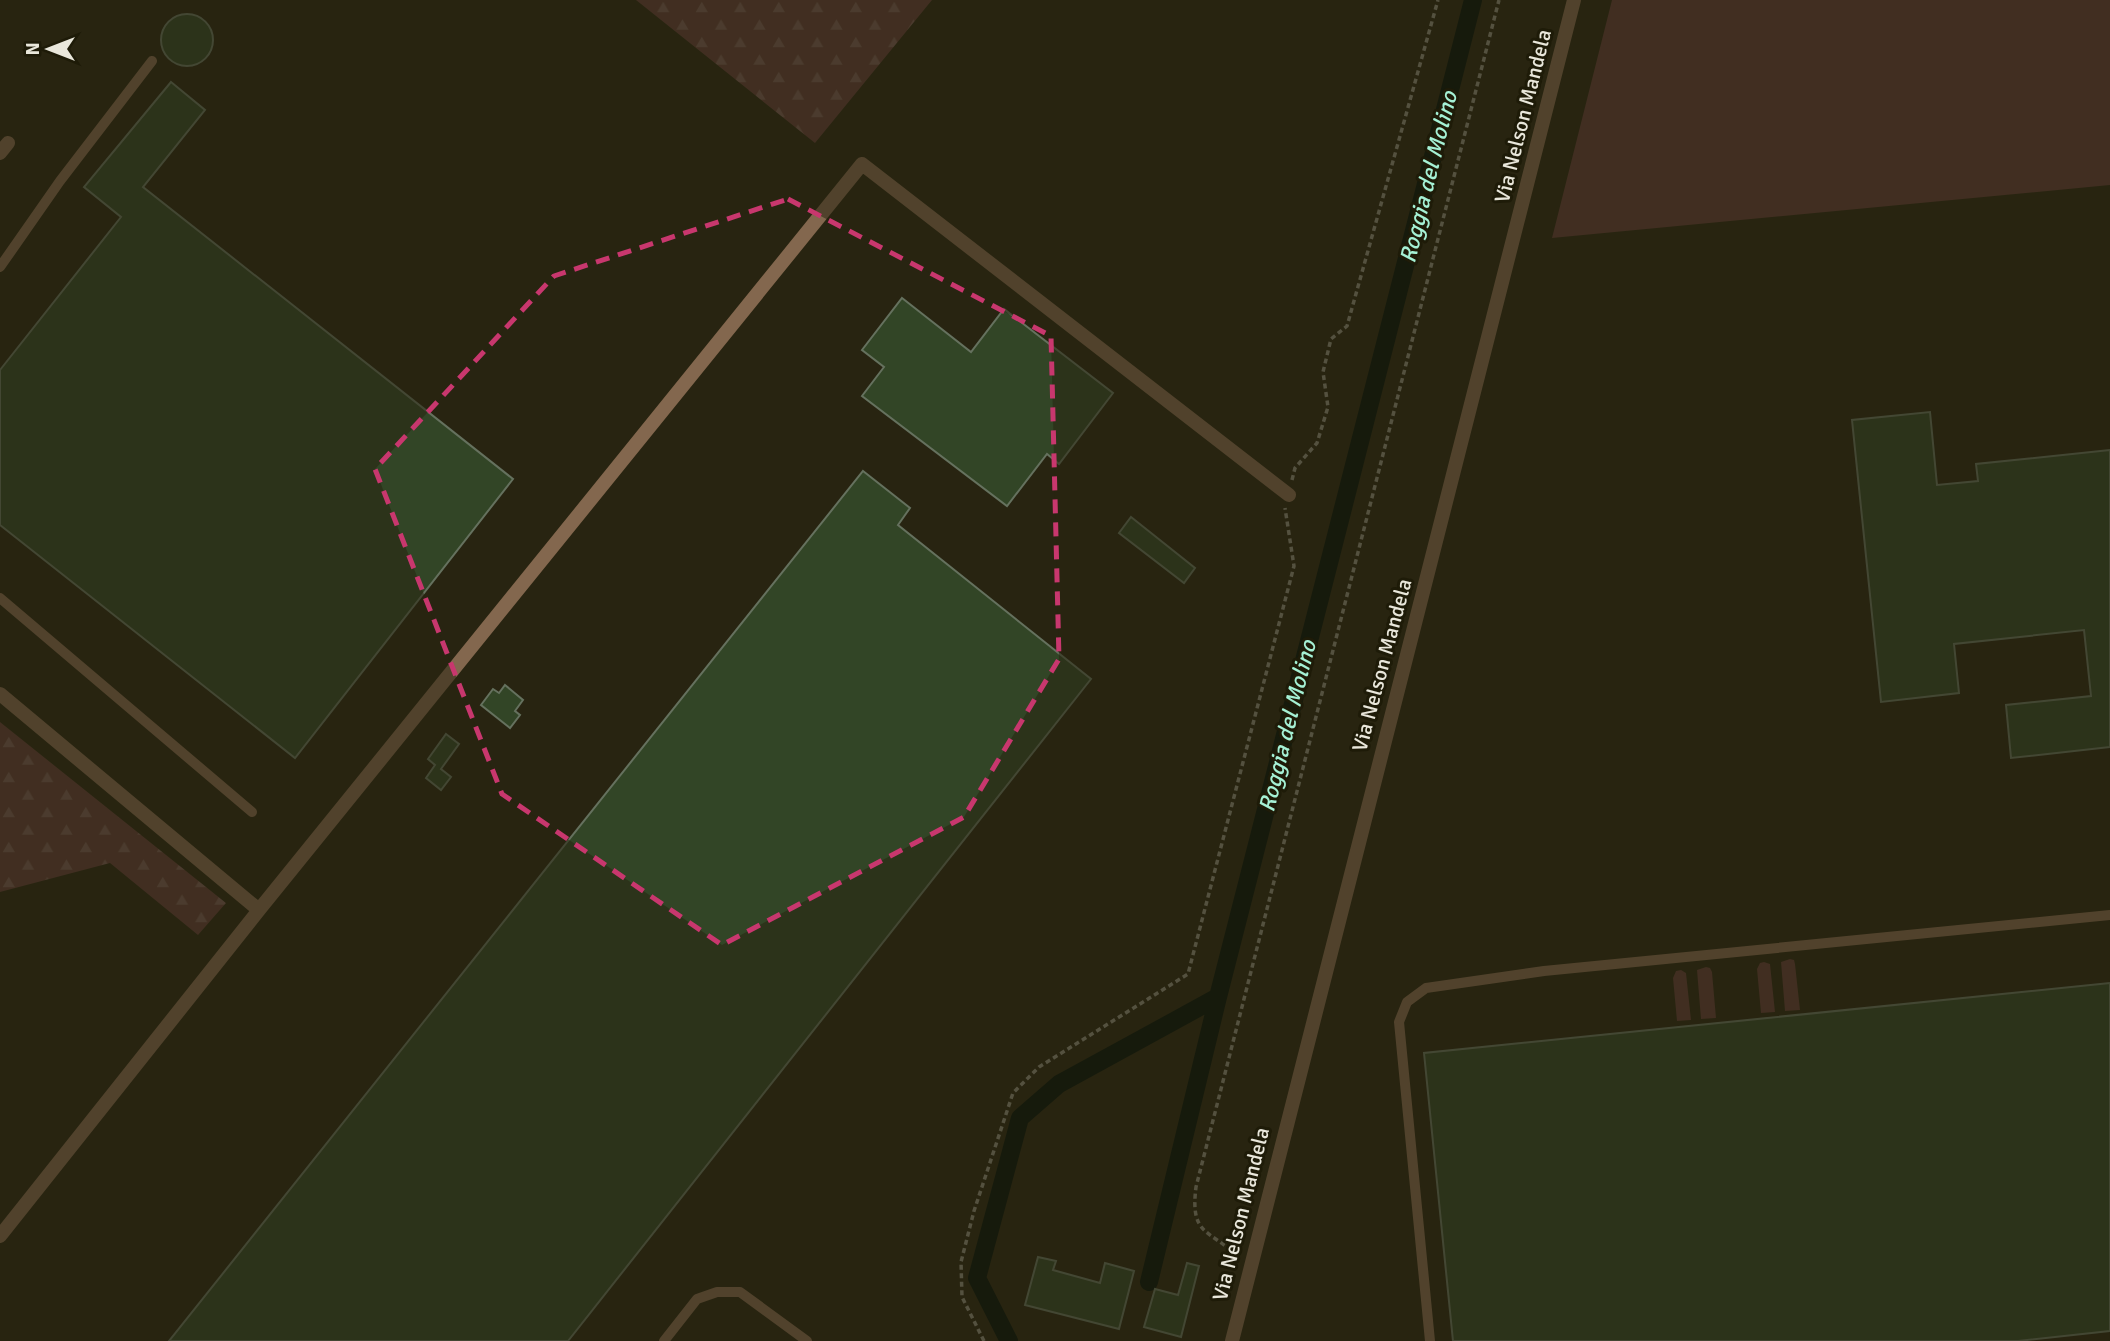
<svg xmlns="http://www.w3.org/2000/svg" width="2110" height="1341" font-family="Signika,sans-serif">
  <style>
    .grass { fill: #5f3b35 }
    .forest { fill: url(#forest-firs) }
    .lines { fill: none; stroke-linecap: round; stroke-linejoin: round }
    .canal { stroke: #000f08; stroke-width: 18 }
    .building { fill: #324526; stroke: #65715e; stroke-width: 2 }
    .path { stroke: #8a8778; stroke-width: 3.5; stroke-dasharray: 5 3.5; stroke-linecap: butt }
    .lane { stroke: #83674e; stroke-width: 10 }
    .street { stroke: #83674e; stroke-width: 14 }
    .marked { fill: none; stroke: #c8376e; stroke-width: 5; stroke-dasharray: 14 9; stroke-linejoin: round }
    .labels { text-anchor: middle; stroke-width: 6; stroke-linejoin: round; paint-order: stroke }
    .street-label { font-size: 21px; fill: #e9e7db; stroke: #1e1b08 }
    .water-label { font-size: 23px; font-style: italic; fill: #a5f1d5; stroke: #1e1b08 }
  </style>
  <defs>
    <pattern id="forest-firs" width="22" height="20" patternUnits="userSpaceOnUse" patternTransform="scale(1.75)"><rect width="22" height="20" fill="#5f3b35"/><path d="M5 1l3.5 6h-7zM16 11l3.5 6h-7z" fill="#765752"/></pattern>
  </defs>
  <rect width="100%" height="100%" fill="#282411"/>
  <!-- grass -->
  <path class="grass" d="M1612 0H2110V185L1552 238Z
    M1790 959 1794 960 1795 964 1800 1010 1785 1011 1781 962Z
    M1764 962 1770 964 1775 1012 1761 1013 1757 969 1760 963Z
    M1706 967 1710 968 1712 972 1716 1018 1701 1019 1697 970Z
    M1681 970 1686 973 1691 1020 1677 1021 1673 978 1676 971Z"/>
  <!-- forest -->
  <path class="forest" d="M636 0H932L815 143Z
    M0 722 226 903 198 935 110 863 0 892Z"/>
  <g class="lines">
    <!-- canal -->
    <path class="canal" d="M1149 1282 1218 997
      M1009 1341 977 1278 1020 1118 1059 1084 1218 997 1473 0"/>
  </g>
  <!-- building -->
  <path class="building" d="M161 40a26 26 0 1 1 52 0a26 26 0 1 1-52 0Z
    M171 82 205 110 143 187 513 479 295 758 0 525V370L121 217 84 187Z
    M902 298 971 352 1004 309 1113 393 1059 464 1047 454 1007 506 862 396 884 367 862 350Z
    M1930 412 1937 485 1978 481 1976 464 2110 450V747L2011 758 2006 705 2091 696 2084 630 1954 644 1959 693 1881 702 1852 420Z
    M863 471 910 508 898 525 1091 679 568 1341H169Z
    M1131 517 1195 568 1184 583 1119 533Z
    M505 685 523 700 515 711 520 715 510 728 481 705 493 689 499 693Z
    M446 734 459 744 441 769 451 777 441 790 426 778 435 765 428 759Z
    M2110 983V1331L2018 1341H1453L1424 1053Z
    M1038 1257 1056 1261 1053 1270 1100 1283 1105 1263 1134 1271 1119 1329 1025 1305Z
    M1187 1263 1199 1266 1181 1337 1144 1327 1155 1289 1178 1295Z"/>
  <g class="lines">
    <!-- path -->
    <path class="path" d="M1292 480 1295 468 1317 443 1328 407 1323 372 1331 339 1347 326 1438 0
      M1238 1256C1208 1229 1190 1235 1196 1187L1499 0
      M984 1341 962 1297 961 1262 974 1211 1013 1093 1039 1067 1188 974 1294 566 1285 508"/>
    <!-- lane -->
    <path class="lane" d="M0 267 60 181 152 61
      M0 598 252 812
      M664 1341 697 1299 717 1292H740L807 1341
      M1430 1341 1399 1022 1407 1002 1426 988 1544 971 2110 915"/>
    <!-- street -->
    <path class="street" d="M0 153 8 143
      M0 694 259 910
      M0 1236 259 910 862 164 1289 495
      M1232 1341 1574 0"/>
  </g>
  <!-- marked area -->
  <path d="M0 0H2110V1341H0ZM788 199 1051 336 1059 659 964 817 722 945 502 794 375 469 554 276Z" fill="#282411" fill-opacity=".55" fill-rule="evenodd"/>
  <path class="marked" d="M788 199 1051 336 1059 659 964 817 722 945 502 794 375 469 554 276Z"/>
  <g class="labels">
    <!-- street labels -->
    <g class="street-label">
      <text transform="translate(1523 116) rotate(-76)" y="7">Via Nelson Mandela</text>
      <text transform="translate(1382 665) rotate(-75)" y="7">Via Nelson Mandela</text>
      <text transform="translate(1241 1214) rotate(-76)" y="7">Via Nelson Mandela</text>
    </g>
    <!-- water labels -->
    <g class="water-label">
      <text transform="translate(1428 177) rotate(-76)" y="8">Roggia del Molino</text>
      <text transform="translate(1287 726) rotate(-76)" y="8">Roggia del Molino</text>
    </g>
  </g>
  <!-- north arrow -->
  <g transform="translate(49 49) rotate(270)" stroke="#1e1b08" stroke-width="5" paint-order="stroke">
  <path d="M0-5L12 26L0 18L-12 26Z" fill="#e9e7db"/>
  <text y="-10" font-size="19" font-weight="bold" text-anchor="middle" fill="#e9e7db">N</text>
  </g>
</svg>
